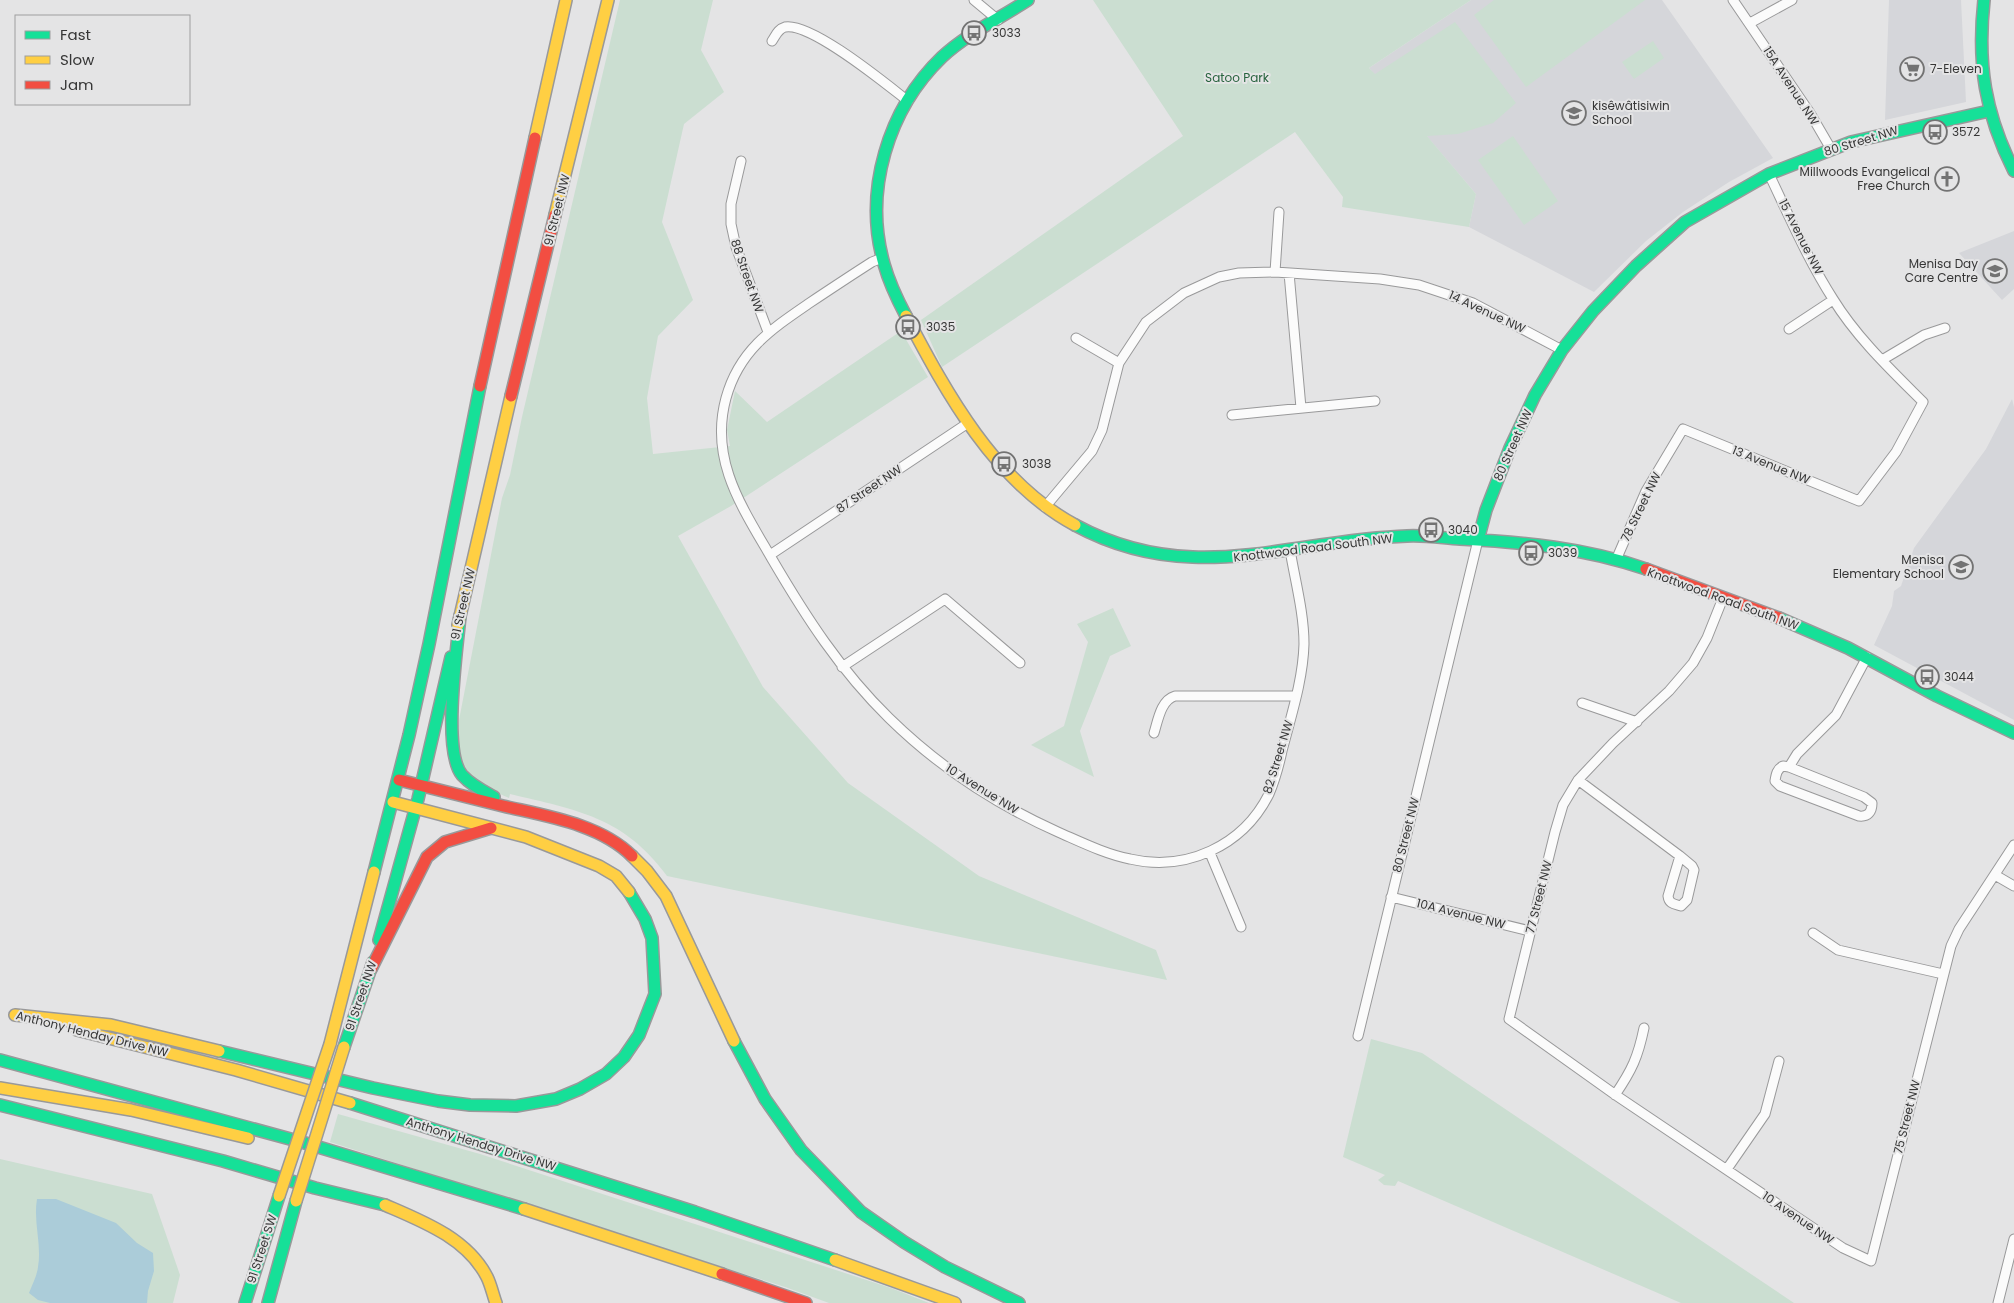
<svg xmlns="http://www.w3.org/2000/svg" width="2014" height="1303" font-family="Poppins,sans-serif">
  <style>
    .built { fill: #d5d6da }
    .green { fill: #cbded1 }
    .water { fill: #abccd9 }
    .lines { fill: none; stroke-linecap: round; stroke-linejoin: round }
    .street-casing { stroke: #99999a; stroke-width: 11 }
    .fast-casing { stroke: #99999a; stroke-width: 14 }
    .slow-casing { stroke: #99999a; stroke-width: 14 }
    .jam-casing { stroke: #99999a; stroke-width: 14 }
    .street { stroke: #fbfbfb; stroke-width: 9 }
    .fast { stroke: #16e098; stroke-width: 11 }
    .slow { stroke: #ffcf43; stroke-width: 11 }
    .jam { stroke: #f24e42; stroke-width: 11 }
    .slow-bridge-casing { stroke: #99999a; stroke-width: 14; stroke-linecap: butt }
    .slow-bridge { stroke: #ffcf43; stroke-width: 11 }
    .labels { text-anchor: middle; stroke-width: 4; stroke-linejoin: round; paint-order: stroke }
    .poi-label { font-size: 12px; fill: #363636; stroke: #e4e4e5; text-anchor: start }
    .park-label { font-size: 12px; fill: #27633e; stroke: #e4e4e5 }
    .street-label { font-size: 12px; fill: #363636; stroke: #e4e4e5 }
  </style>
  <rect width="100%" height="100%" fill="#e4e4e5"/>
  <!-- built -->
  <path class="built" d="M1471 0H1662L1773 158 1729 182 1683 212 1646 241 1594 292 1469 227 1476 194 1369 68Z
    M1889 0H1961L1966 102 1885 120Z
    M2014 231V289L2002 300 1959 253Z
    M2012 399 2014 407V720L1874 645 1892 606 1894 591 1901 586 1914 548 1986 449Z"/>
  <!-- green -->
  <path class="green" d="M620 0H713L701 50 724 92 684 124 662 222 693 300 658 336 647 398 653 454 730 446 727 430 735 391 767 422 901 331 928 377 731 506 678 536 763 687 848 783 979 876 1156 950 1167 980 667 876C624 817 577 810 510 794L509 798C495 792 472 779 464 766 457 753 459 735 459 720L502 498 510 475 522 417Z
    M1093 0H1471L1369 68 1375 74 1455 22 1516 103 1493 123 1458 134 1427 136 1476 194 1469 227 1342 207 1343 197 1295 132 942 367 921 320 1183 136Z
    M1494 0H1645L1526 87 1474 15Z
    M1653 41 1664 58 1634 79 1622 62Z
    M1513 136 1558 201 1524 225 1478 160Z
    M1113 608 1131 646 1110 656 1080 731 1094 777 1031 745 1064 726 1088 642 1077 624Z
    M1371 1039 1422 1053 1794 1303H1681L1398 1181 1395 1186 1384 1185 1378 1180 1385 1175 1343 1157Z
    M338 1114 480 1154 891 1288 929 1303H829L785 1287 330 1142Z
    M0 1159 152 1194 180 1275 173 1303H0Z"/>
  <!-- water -->
  <path class="water" d="M37 1199H56L116 1223 137 1243 153 1253 154 1271 148 1291 147 1303H50L38 1300 29 1293C32 1285 37 1276 38 1267 42 1244 33 1222 37 1199Z"/>
  <g class="lines">
    <!-- street casing -->
    <g class="street-casing">
      <path id="street" d="M974 0 998 20
        M1733 0 1810 113 1831 149
        M1750 23 1792 0
        M772 41C776 35 778 29 785 27 811 22 886 84 908 101
        M741 161 731 204V224L736 247 768 332
        M882 258 872 262C850 276 829 290 808 304 770 330 739 351 726 398 709 460 742 507 772 559 806 617 840 670 889 718 938 766 995 804 1058 832 1081 842 1105 854 1130 859 1186 872 1243 846 1269 794 1275 780 1279 765 1282 751 1291 716 1303 680 1304 644 1304 613 1295 580 1290 550
        M1275 272 1279 212
        M1289 273 1301 408
        M1789 329 1833 300
        M1076 338 1119 363
        M1882 360 1924 335 1945 328
        M1232 415 1375 401
        M1045 507 1092 451 1102 430 1119 363 1146 322 1184 293 1219 277 1239 273 1275 272 1380 279 1419 285 1473 303 1562 350
        M770 555 968 423
        M1616 560 1646 491 1683 429 1859 501 1896 452 1923 402C1891 370 1857 338 1833 299 1808 260 1789 216 1769 174
        M1723 598 1707 638 1693 663 1669 691 1613 743 1578 780 1563 805 1555 832 1509 1019 1617 1096 1843 1248 1871 1261 1951 946 1959 929 2014 845
        M842 667 945 599 1020 663
        M1582 703 1637 722
        M1154 733C1158 720 1161 700 1175 696H1296
        M1783 766 1789 767 1864 797 1872 803C1872 812 1868 817 1859 816L1780 786 1775 781C1776 774 1777 769 1783 766Z
        M1789 767 1797 754 1836 715 1867 657
        M1578 780 1680 856
        M1210 853 1241 927
        M1680 856 1692 866 1694 870 1687 900 1681 906C1674 904 1669 904 1668 896Z
        M1995 875 2014 886
        M1391 897 1530 931
        M1813 933 1838 950 1943 974
        M1358 1036 1478 540
        M1615 1095C1632 1070 1638 1057 1644 1028
        M1727 1169 1765 1114 1779 1061
        M1998 1303 2014 1239"/>
    </g>
    <!-- fast casing -->
    <g class="fast-casing">
      <path id="fast" d="M1984 0C1977 64 1985 114 2014 171
        M906 316C897 299 889 282 884 264 863 191 888 109 942 57 968 33 999 19 1028 0
        M1075 525C1191 588 1288 540 1407 536 1425 535 1443 538 1460 539 1523 542 1586 548 1646 569
        M1478 540 1486 510 1510 448 1535 395 1562 350 1593 311 1636 266 1685 222 1769 174 1851 142 1989 111
        M460 616C457 650 442 751 462 775 471 785 483 791 494 797
        M1779 618 1848 648 1937 696 2014 733
        M374 872 409 735 429 644 480 386
        M379 940 418 799 451 657
        M734 1041 765 1099 801 1150 861 1212 904 1242 945 1267 1019 1303
        M344 1047 373 962
        M219 1051 373 1088 438 1101 470 1105 516 1106 556 1099 580 1089 606 1074 624 1057 639 1035 655 994 652 938 645 919 629 892
        M0 1060 305 1143 524 1209
        M350 1103 695 1212 835 1260
        M0 1105 223 1161 315 1188 385 1205
        M245 1303 279 1196
        M268 1303 296 1201"/>
    </g>
    <!-- slow casing -->
    <g class="slow-casing">
      <path id="slow" d="M535 138 566 0
        M555 215 608 0
        M906 316C947 394 995 482 1075 525
        M458 625 511 396
        M393 802 526 837 599 866 616 876 629 892
        M632 856 647 871 666 896 734 1041
        M15 1015 111 1025 219 1051
        M77 1030 236 1070 350 1103
        M330 1044 374 872
        M0 1088 131 1110 248 1138
        M385 1205C422 1221 467 1238 487 1277 491 1285 493 1295 496 1303
        M524 1209 722 1274
        M835 1260 955 1303"/>
    </g>
    <!-- jam casing -->
    <g class="jam-casing">
      <path id="jam" d="M480 386 535 138
        M511 396 555 215
        M1646 569 1779 618
        M399 780C434 789 468 797 503 806 546 816 600 824 632 856
        M371 969 427 857 445 842 491 828
        M722 1274 806 1303"/>
    </g>
    <!-- street -->
    <use href="#street" class="street"/>
    <!-- fast -->
    <use href="#fast" class="fast"/>
    <!-- slow -->
    <use href="#slow" class="slow"/>
    <!-- jam -->
    <use href="#jam" class="jam"/>
    <!-- slow-bridge casing -->
    <g class="slow-bridge-casing">
      <path id="slow-bridge" d="M279 1196 330 1044
        M296 1201 344 1047"/>
    </g>
    <!-- slow-bridge -->
    <use href="#slow-bridge" class="slow-bridge"/>
  </g>
  <!-- icons -->
  <defs>
    <g id="bus-ring" transform="scale(1.25)"><circle r="9.5" fill="#e4e4e5" stroke="#737373" stroke-width="1.5"/><path d="M-5-6H5V4H4V6H2V4H-2V6H-4V4H-5ZM-3.5-4V0h7V-4ZM-3.5 1.2v1.5H-2V1.2ZM2 1.2v1.5H3.5V1.2Z" fill="#737373"/></g>
    <g id="supermarket-ring" transform="scale(1.25)"><circle r="9.5" fill="#e4e4e5" stroke="#737373" stroke-width="1.5"/><path d="M-6-5.5h2.5l.6 2H6L4.5 2H-2.5L-4.4-4H-6ZM-1.5 3.2a1.3 1.3 0 1 0 .1 0ZM3 3.2a1.3 1.3 0 1 0 .1 0Z" fill="#737373"/></g>
    <g id="school-ring" transform="scale(1.25)"><circle r="9.5" fill="#e4e4e5" stroke="#737373" stroke-width="1.5"/><path d="M0-5L7-2L0 1L-7-2ZM-4 1L0 2.5L4 1V4Q0 6-4 4Z" fill="#737373"/></g>
    <g id="church-ring" transform="scale(1.25)"><circle r="9.5" fill="#e4e4e5" stroke="#737373" stroke-width="1.5"/><path d="M-1.2-6h2.4v3.5h3.3v2.4h-3.3V6h-2.4V-.1h-3.3v-2.4h3.3Z" fill="#737373"/></g>
  </defs>
  <g fill-rule="evenodd">
    <use href="#bus-ring" x="974" y="33"/>
    <use href="#supermarket-ring" x="1912" y="69"/>
    <use href="#school-ring" x="1574" y="113"/>
    <use href="#bus-ring" x="1935" y="132"/>
    <use href="#church-ring" x="1947" y="179"/>
    <use href="#school-ring" x="1995" y="271"/>
    <use href="#bus-ring" x="908" y="327"/>
    <use href="#bus-ring" x="1004" y="464"/>
    <use href="#bus-ring" x="1431" y="530"/>
    <use href="#bus-ring" x="1531" y="553"/>
    <use href="#school-ring" x="1961" y="567"/>
    <use href="#bus-ring" x="1927" y="677"/>
  </g>
  <g class="labels">
    <!-- poi labels -->
    <g class="poi-label">
      <text x="992" y="37">3033</text>
      <text x="1930" y="73">7-Eleven</text>
      <text x="1592" y="110">kisêwâtisiwin<tspan x="1592" dy="14">School</tspan></text>
      <text x="1952" y="136">3572</text>
      <text x="1930" y="176" text-anchor="end">Millwoods Evangelical<tspan x="1930" dy="14">Free Church</tspan></text>
      <text x="1978" y="268" text-anchor="end">Menisa Day<tspan x="1978" dy="14">Care Centre</tspan></text>
      <text x="926" y="331">3035</text>
      <text x="1022" y="468">3038</text>
      <text x="1448" y="534">3040</text>
      <text x="1548" y="557">3039</text>
      <text x="1944" y="564" text-anchor="end">Menisa<tspan x="1944" dy="14">Elementary School</tspan></text>
      <text x="1944" y="681">3044</text>
    </g>
    <!-- park labels -->
    <g class="park-label">
      <text x="1237" y="82">Satoo Park</text>
    </g>
    <!-- street labels -->
    <g class="street-label">
      <text transform="translate(1791 86) rotate(57)" y="4">15A Avenue NW</text>
      <text transform="translate(1861 141) rotate(-17)" y="4">80 Street NW</text>
      <text transform="translate(557 210) rotate(-76)" y="4">91 Street NW</text>
      <text transform="translate(1801 237) rotate(63)" y="4">15 Avenue NW</text>
      <text transform="translate(747 276) rotate(71)" y="4">88 Street NW</text>
      <text transform="translate(1487 312) rotate(25)" y="4">14 Avenue NW</text>
      <text transform="translate(1513 445) rotate(-66)" y="4">80 Street NW</text>
      <text transform="translate(1771 465) rotate(22)" y="4">13 Avenue NW</text>
      <text transform="translate(869 489) rotate(-34)" y="4">87 Street NW</text>
      <text transform="translate(1641 507) rotate(-64)" y="4">78 Street NW</text>
      <text transform="translate(1313 548) rotate(-7)" y="4">Knottwood Road South NW</text>
      <text transform="translate(1723 599) rotate(20)" y="4">Knottwood Road South NW</text>
      <text transform="translate(463 604) rotate(-77)" y="4">91 Street NW</text>
      <text transform="translate(1278 757) rotate(-73)" y="4">82 Street NW</text>
      <text transform="translate(982 789) rotate(32)" y="4">10 Avenue NW</text>
      <text transform="translate(1406 835) rotate(-76)" y="4">80 Street NW</text>
      <text transform="translate(1539 897) rotate(-76)" y="4">77 Street NW</text>
      <text transform="translate(1461 914) rotate(14)" y="4">10A Avenue NW</text>
      <text transform="translate(361 996) rotate(-71)" y="4">91 Street NW</text>
      <text transform="translate(92 1034) rotate(14)" y="4">Anthony Henday Drive NW</text>
      <text transform="translate(1907 1117) rotate(-76)" y="4">75 Street NW</text>
      <text transform="translate(481 1144) rotate(17)" y="4">Anthony Henday Drive NW</text>
      <text transform="translate(1798 1218) rotate(34)" y="4">10 Avenue NW</text>
      <text transform="translate(262 1249) rotate(-72)" y="4">91 Street SW</text>
    </g>
  </g>
  <!-- legend -->
  <rect x="15" y="15" width="175" height="90" fill="#e4e4e5" stroke="#9e9e9f"/>
  <rect x="25" y="31" width="25" height="8" fill="#16e098" stroke="#9e9e9f"/>
  <text x="60" y="40" font-size="15" fill="#363636">Fast</text>
  <rect x="25" y="56" width="25" height="8" fill="#ffcf43" stroke="#9e9e9f"/>
  <text x="60" y="65" font-size="15" fill="#363636">Slow</text>
  <rect x="25" y="81" width="25" height="8" fill="#f24e42" stroke="#9e9e9f"/>
  <text x="60" y="90" font-size="15" fill="#363636">Jam</text>
</svg>
